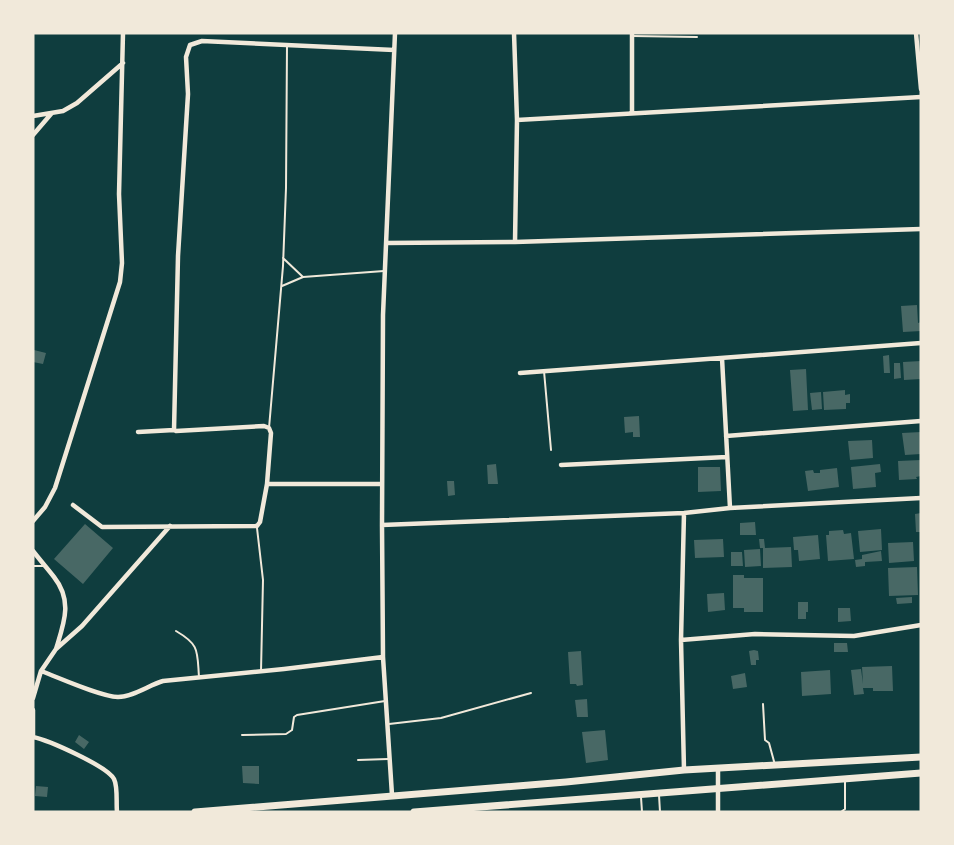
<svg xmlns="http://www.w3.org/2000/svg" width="954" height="845" font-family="Raleway,sans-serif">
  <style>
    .building { fill: #486865 }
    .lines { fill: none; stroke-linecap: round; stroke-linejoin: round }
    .service { stroke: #f1e9da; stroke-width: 2 }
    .minor { stroke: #f1e9da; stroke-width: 4.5 }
    .secondary { stroke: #f1e9da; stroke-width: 7 }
  </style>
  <rect width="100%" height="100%" fill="#0f3d3e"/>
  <!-- building -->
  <path class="building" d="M917 305 918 323 921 322V331L903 332 901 306Z
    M34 350 46 353 43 364 33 362Z
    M889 355 890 373H884L883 356Z
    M921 361V379L904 380 903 362Z
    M894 363H900L901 378 894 379Z
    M806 369 808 410 793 411 790 370Z
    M845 390V395L850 394V403H846V409L824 410 823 392Z
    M821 392 822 409 812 410 810 393Z
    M639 416 640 437H633V432L625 433 624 417Z
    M921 432V454L905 455 902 433Z
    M872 440 873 458 850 460 848 441Z
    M921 460V476L916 477 917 479 899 480 898 461Z
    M496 464 498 484H488L487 465Z
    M880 464 881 472 875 473 876 487 853 489 851 467Z
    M698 467H720L721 491 698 492Z
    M837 468 839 487 808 491 805 471 813 470 814 473H820V470Z
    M447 481H454L455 495 448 496Z
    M921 513V532H916L915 514Z
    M755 522 756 535H740V523Z
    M85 524 113 548 83 584 54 559Z
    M881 529 882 550 860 552 858 531Z
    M843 530 844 534 851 533 854 559 828 561 826 535H829V531Z
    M818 535 820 559 799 561 798 550H794L793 537Z
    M723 539 724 557 695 558 694 540Z
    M759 539H764L765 548 791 547 792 567 763 568V548H760Z
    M913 542 914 561 889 563 888 543Z
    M760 549 761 566 745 567 744 550Z
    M881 551 882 561 865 562V566L856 567 855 560 862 559V555Z
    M731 552H742L743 566H731Z
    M917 567 918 595 889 596 888 568Z
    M733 575H744V578H763V612H744V608H733Z
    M724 593 725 610 708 612 707 594Z
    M912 597V603L897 604 896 598Z
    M798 602H808V612H806V619H798Z
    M838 608H850L851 621 838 622Z
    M834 643H847L848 652H834Z
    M754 650 758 651 759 660H756V665H751L749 651Z
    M581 651 583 685 577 686 576 684H570L568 652Z
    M892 666 893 691H873V688H863L864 694 854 695 851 670 861 669 863 684 862 667Z
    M830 670 831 694 802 696 801 672Z
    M745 673 747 687 733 689 731 676Z
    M587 699 588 717H577L575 700Z
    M605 730 608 760 586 763 582 732Z
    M79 735 89 742 84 749 75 742Z
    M242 766H259V784L243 783Z
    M36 786 48 787 47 797 35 796Z"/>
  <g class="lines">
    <!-- service -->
    <path class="service" d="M632 36 697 37
      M303 277 384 271
      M282 286 303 277 283 258
      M544 371 551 450
      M269 428 283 266 286 188 287 45
      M257 528 263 580 261 671
      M33 566H44
      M176 631C200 645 197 651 199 677
      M763 704 765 740 769 743 775 765
      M389 724 441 718 531 693
      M242 735 286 734 292 730 294 717 297 715 385 701
      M358 760 388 759
      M659 795 660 812
      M641 797 642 812
      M841 812 845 809V782"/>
    <!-- minor -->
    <path class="minor" d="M514 33 517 120 515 242
      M916 33 921 89
      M632 113V33
      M33 116 63 111 77 103 123 63
      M517 120 921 97
      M33 135 51 114
      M386 243 515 242 921 229
      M722 358 730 508
      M520 373 921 343
      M138 432 174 430
      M726 436 921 421
      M561 465 727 457
      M267 484 271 433 269 428 264 426 176 431 174 430 178 256 188 94 186 57 190 45 202 41 394 50
      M73 505 102 527 257 526 260 522 267 484H382
      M684 513 681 640 684 770
      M33 521 45 507 55 488 120 282 122 263 119 194 123 33
      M382 525 684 513 730 508 921 498
      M33 551C40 560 47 568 54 577 73 601 64 623 56 649
      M681 640 755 634 854 636 921 625
      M41 671C60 678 99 696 118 697 133 697 149 685 163 681L284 669 383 657
      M33 698 41 671 56 649 82 626 170 526
      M33 710V735
      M33 737C48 740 107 766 114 779 118 787 116 802 117 812
      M392 795 383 657 382 525 383 315 395 33
      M718 812V769"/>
    <!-- secondary -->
    <path class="secondary" d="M195 812 566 782 684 770 921 757
      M414 812 921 773"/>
  </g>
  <!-- border -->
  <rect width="954" height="845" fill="none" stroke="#f1e9da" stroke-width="69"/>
</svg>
